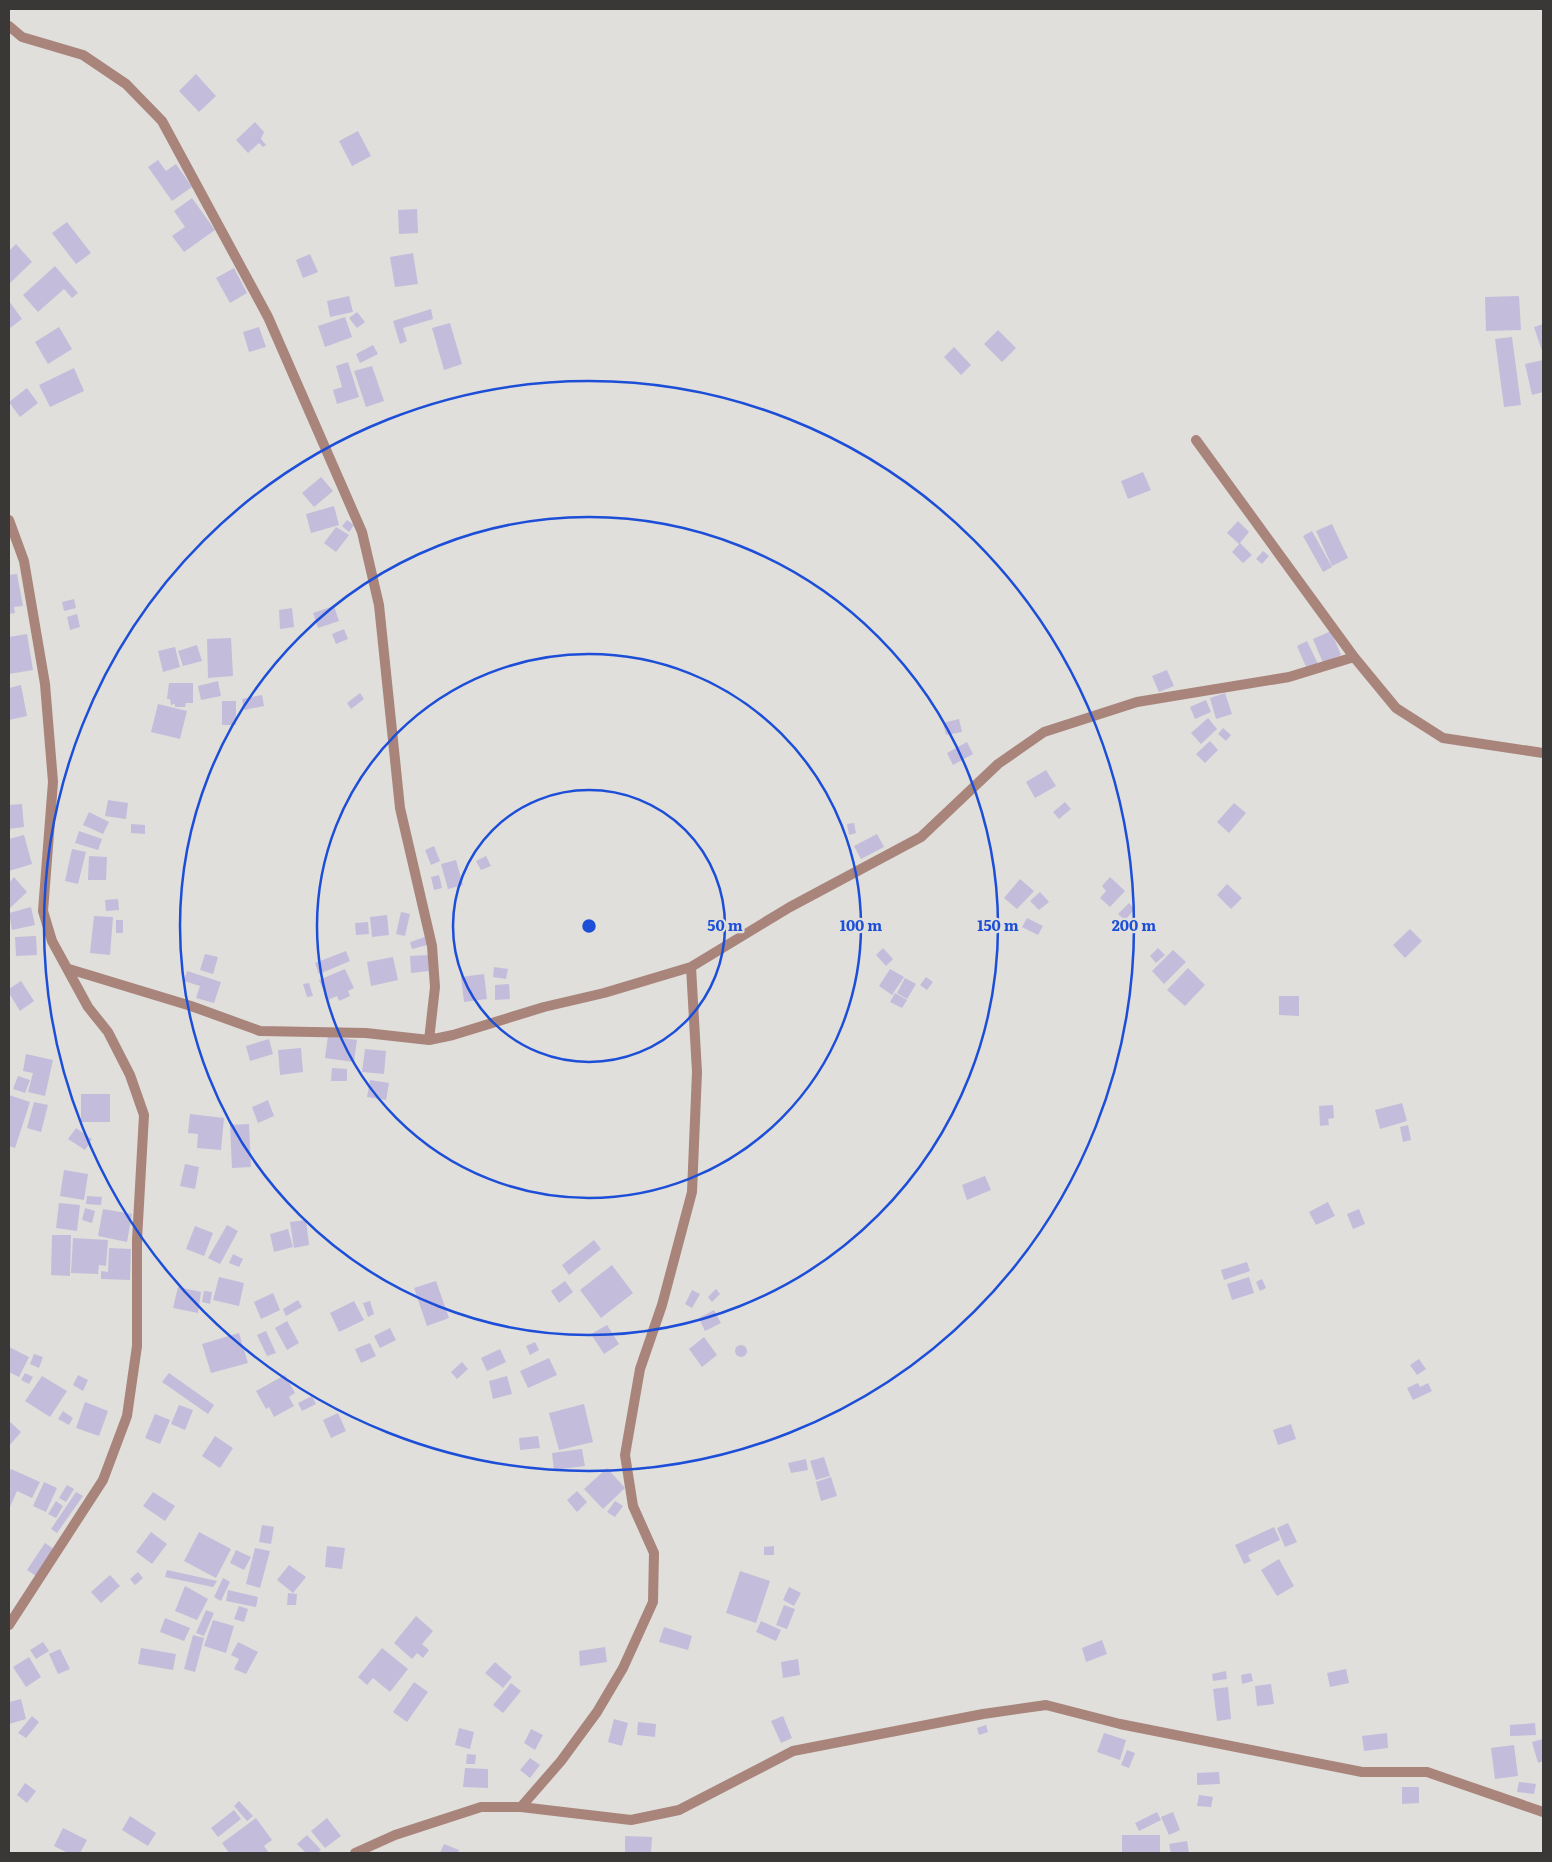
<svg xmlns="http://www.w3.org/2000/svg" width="1552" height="1862" font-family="Literata,serif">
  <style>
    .building { fill: #c4bcdb }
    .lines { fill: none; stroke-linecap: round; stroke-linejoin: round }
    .minor { stroke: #a8847b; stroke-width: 10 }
    .ring { fill: none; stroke: #1d4ed8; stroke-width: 2.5 }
    .centre { fill: #1d4ed8; stroke: #e0dfdb; stroke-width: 2.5 }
    .ring-label { font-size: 15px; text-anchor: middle; font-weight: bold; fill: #1d4ed8; stroke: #e0dfdb; stroke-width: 4.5; stroke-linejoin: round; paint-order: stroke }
  </style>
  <rect width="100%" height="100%" fill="#e0dfdb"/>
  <!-- building -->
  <path class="building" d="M196 74 216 96 199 112 179 91Z
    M255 122 264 132 261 139 266 145 263 147 259 143 248 153 236 140Z
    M358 131 371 156 352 166 339 141Z
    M158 160 166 171 176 164 192 187 172 201 148 167Z
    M192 198 215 230 184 252 172 236 185 227 174 211Z
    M417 209 418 233 399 234 398 210Z
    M67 222 91 253 76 264 52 233Z
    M16 244 32 262 9 284V251Z
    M413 253 418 284 395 287 390 257Z
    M310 254 318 272 303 278 296 260Z
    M55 266 78 293 72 298 64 289 38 312 23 295Z
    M234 268 247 293 230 303 216 278Z
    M349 296 353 312 330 317 327 301Z
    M1519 296 1521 330 1486 331 1485 297Z
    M9 301 22 319 10 328 9 327Z
    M431 309 433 319 403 328 407 341 400 344 393 321Z
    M357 312 365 322 357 328 349 318Z
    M345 317 352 337 325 347 318 326Z
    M450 323 462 364 444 370 432 328Z
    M1543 324V354L1534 327Z
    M59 327 72 349 48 364 35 342Z
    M259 327 266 347 249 352 243 332Z
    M998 330 1016 348 1002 362 984 344Z
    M1512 337 1521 405 1504 407 1495 339Z
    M373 345 378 354 360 363 356 354Z
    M954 347 971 365 961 375 944 357Z
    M1543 360V392L1532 395 1525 364Z
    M348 362 359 397 337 404 333 390 342 387 336 366Z
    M372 366 384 401 366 407 354 371Z
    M74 368 84 391 50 407 39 385Z
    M27 388 38 403 20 417 9 402Z
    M1143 472 1151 490 1128 499 1121 481Z
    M321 477 333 491 314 507 302 493Z
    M334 506 339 525 311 533 306 514Z
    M347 520 354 525 349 532 342 526Z
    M1238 521 1249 532 1239 544 1227 533Z
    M1332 524 1348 558 1332 566 1316 531Z
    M336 527 349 535 336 552 324 543Z
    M1312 531 1332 567 1323 572 1303 536Z
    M1240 543 1252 555 1243 563 1232 552Z
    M1263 551 1269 556 1262 564 1256 559Z
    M17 574 23 606 14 607 15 613 9 614V575Z
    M74 599 76 608 64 611 62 602Z
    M334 606 339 621 318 628 313 613Z
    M292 608 294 627 280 629 279 610Z
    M77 614 80 627 70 630 67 617Z
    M344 629 348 639 336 644 332 634Z
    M1331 631 1341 655 1323 663 1313 639Z
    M27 634 33 670 9 674V637Z
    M231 638 233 676 208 678 207 639Z
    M1307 641 1318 664 1307 669 1297 646Z
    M197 645 202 661 183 666 178 651Z
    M175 647 180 667 163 672 158 651Z
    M1167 670 1174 686 1159 692 1152 676Z
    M218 681 221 696 201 700 198 686Z
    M169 683H193V703H186L185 707H175V704L171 705 170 699H167Z
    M21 685 27 716 9 720V688Z
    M360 693 364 699 351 709 347 703Z
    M1225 693 1232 714 1216 719 1210 698Z
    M262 695 264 706 244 710 242 699Z
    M1206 700 1211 712 1195 719 1190 707Z
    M222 701H236V725H222Z
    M158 704 187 711 180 739 151 732Z
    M1208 718 1217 729 1201 744 1191 733Z
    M959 719 962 732 946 735 943 723Z
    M1223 728 1231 735 1226 741 1218 734Z
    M1210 741 1218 750 1205 763 1196 754Z
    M967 742 973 754 953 765 947 753Z
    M1046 770 1056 786 1035 798 1026 782Z
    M108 800 128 803 126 819 105 816Z
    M1065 802 1071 809 1059 819 1053 812Z
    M1234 803 1246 813 1229 833 1217 822Z
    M22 804 24 827 9 829V805Z
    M89 812 109 822 103 834 83 825Z
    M854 823 856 833 849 835 847 824Z
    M131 824 145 825V834L131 833Z
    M79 831 102 839 98 850 75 843Z
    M877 834 884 847 861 859 854 846Z
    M24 835 32 864 9 871V839Z
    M434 846 440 861 431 865 425 850Z
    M72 849 86 852 78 884 65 881Z
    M89 856 107 857 106 880H88Z
    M486 856 491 866 481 870 476 861Z
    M456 860 463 885 448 889 441 864Z
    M439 875 442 888 434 890 431 877Z
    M14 877 27 892 9 909V883Z
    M1110 877 1125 891 1110 907 1100 898 1106 891 1102 886Z
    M1020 879 1034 891 1017 909 1004 898Z
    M1227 884 1242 898 1231 909 1217 895Z
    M1040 892 1049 902 1039 910 1030 901Z
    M118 899 119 910 106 911 105 900Z
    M1129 903 1135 909 1125 920 1118 914Z
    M31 907 35 925 12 930 9 913Z
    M401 912 410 914 405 936 396 934Z
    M387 915 389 935 372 937 370 917Z
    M94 916 113 917 110 955 90 953Z
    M1027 918 1043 926 1038 935 1022 927Z
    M116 920H123V933H116Z
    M368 922 369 934 356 935 355 923Z
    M1410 929 1422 941 1405 958 1393 945Z
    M36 936 37 955 16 956 15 937Z
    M425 937 427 945 412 949 410 942Z
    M883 948 893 959 886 966 876 955Z
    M1158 948 1165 955 1156 963 1150 956Z
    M1173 950 1186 962 1164 984 1152 971Z
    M346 951 350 961 319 974 315 963Z
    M205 954 218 957 213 974 200 970Z
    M428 955 429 971 411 973 410 956Z
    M393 957 398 980 371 986 367 962Z
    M494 967 508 969 506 979 493 977Z
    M1188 968 1205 985 1185 1006 1167 990Z
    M345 969 354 988 348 991 350 996 339 1001 337 996 328 1000 319 980Z
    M890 969 904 977 892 995 879 986Z
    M187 971 221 982 214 1003 196 998 200 986 184 981Z
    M484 974 487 999 464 1002 461 977Z
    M926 977 933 982 927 990 920 985Z
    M905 978 916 984 907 999 897 993Z
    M21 981 34 1001 20 1011 9 993V989Z
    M309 983 313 996 307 997 303 984Z
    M509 984 510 999 495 1000V985Z
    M895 993 907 1000 902 1008 890 1002Z
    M1279 996H1299V1016L1279 1015Z
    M328 1036 357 1040 354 1062 325 1058Z
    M269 1039 273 1054 250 1061 246 1046Z
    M301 1048 303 1072 280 1075 278 1050Z
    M365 1049 386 1051 384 1074 362 1072Z
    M26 1054 53 1060 45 1096 28 1092 33 1073 23 1071Z
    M332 1068 347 1069V1081H331Z
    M18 1076 30 1080 25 1093 13 1089Z
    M370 1080 389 1083 386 1100 367 1097Z
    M81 1094H110V1122H81Z
    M9 1095 30 1102 15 1148 9 1146Z
    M268 1100 274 1116 258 1123 252 1107Z
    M34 1102 48 1105 41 1132 27 1128Z
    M1402 1103 1407 1121 1380 1129 1375 1110Z
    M1333 1105 1334 1118 1328 1119 1329 1125 1320 1126 1319 1106Z
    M190 1114 224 1118 221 1150 197 1148 198 1134 188 1133Z
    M249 1124 251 1167 232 1168 230 1125Z
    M1408 1125 1411 1140 1403 1142 1400 1127Z
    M76 1128 92 1139 85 1150 68 1139Z
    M185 1164 199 1167 195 1189 180 1186Z
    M64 1170 88 1174 84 1200 60 1196Z
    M985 1176 991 1190 967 1200 962 1185Z
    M87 1196 102 1197 101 1205 86 1204Z
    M1328 1202 1335 1216 1316 1225 1309 1212Z
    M59 1203 80 1205 77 1231 56 1228Z
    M85 1208 95 1211 92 1223 82 1220Z
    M103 1209 132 1214 127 1242 98 1236Z
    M1359 1209 1365 1224 1353 1229 1347 1214Z
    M306 1220 309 1245 294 1248 290 1222Z
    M227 1225 238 1231 220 1264 208 1258Z
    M195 1226 213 1233 204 1256 186 1249Z
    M288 1229 293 1247 274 1252 270 1234Z
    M52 1235H71L70 1276 51 1275Z
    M73 1238 108 1240 106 1266 99 1265 98 1274 71 1273Z
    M594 1240 601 1249 569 1275 562 1265Z
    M109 1248 131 1249 130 1280 101 1279V1271L108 1272Z
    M233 1254 243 1259 239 1267 229 1263Z
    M1247 1262 1250 1271 1224 1280 1221 1270Z
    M612 1265 633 1293 601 1318 580 1290Z
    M219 1277 244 1283 239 1306 213 1300Z
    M1249 1277 1254 1293 1232 1300 1227 1284Z
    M1262 1279 1266 1288 1260 1291 1256 1282Z
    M436 1281 449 1318 427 1326 414 1288Z
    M565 1281 573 1292 559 1303 551 1291Z
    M178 1287 201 1292 198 1313 173 1308Z
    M716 1289 720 1294 712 1302 708 1297Z
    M692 1290 700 1294 692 1308 685 1304Z
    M204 1291 212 1292 210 1304 202 1302Z
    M273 1293 280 1310 261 1319 254 1302Z
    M298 1300 302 1307 286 1316 283 1309Z
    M354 1301 364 1320 339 1332 330 1313Z
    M370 1301 374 1314 368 1317 363 1303Z
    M714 1310 721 1323 705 1331 699 1318Z
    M287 1321 299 1343 287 1350 275 1328Z
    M607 1325 619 1344 604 1354 591 1334Z
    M390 1328 396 1340 380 1348 374 1336Z
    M266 1331 276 1353 267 1356 257 1335Z
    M239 1333 248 1363 211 1373 202 1344Z
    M704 1337 717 1355 702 1367 689 1349Z
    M535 1342 539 1350 530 1355 526 1346Z
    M370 1343 376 1356 361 1363 355 1349Z
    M735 1351a6 6 0 1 1 12 0a6 6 0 1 1-12 0Z
    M9 1347 29 1357 19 1377 9 1372Z
    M500 1349 506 1362 487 1371 481 1358Z
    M34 1354 43 1357 39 1368 30 1364Z
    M549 1358 557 1375 528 1388 520 1371Z
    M1419 1359 1426 1369 1417 1375 1410 1365Z
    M462 1362 468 1369 457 1379 451 1372Z
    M25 1373 33 1377 29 1384 21 1380Z
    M169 1373 214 1405 208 1414 162 1382Z
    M78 1375 88 1380 83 1391 73 1385Z
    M285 1375 295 1393 289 1397 294 1406 274 1417 269 1407 266 1409 256 1391Z
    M42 1376 67 1391 50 1417 25 1401Z
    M507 1376 512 1394 493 1399 489 1381Z
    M1418 1383 1420 1387 1428 1383 1432 1391 1413 1400 1407 1388Z
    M312 1396 316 1404 302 1411 298 1403Z
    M85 1402 108 1411 99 1436 76 1428Z
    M584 1404 593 1442 559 1450 549 1413Z
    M179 1405 193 1410 185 1430 171 1424Z
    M63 1411 73 1418 69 1425 58 1419Z
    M338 1413 346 1431 331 1438 323 1420Z
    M155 1414 170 1420 160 1444 145 1438Z
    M9 1421 21 1432 9 1446Z
    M1291 1424 1296 1439 1278 1445 1273 1430Z
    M215 1436 233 1448 220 1468 202 1456Z
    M538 1436 540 1448 520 1450 519 1438Z
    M582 1449 585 1466 554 1470 552 1453Z
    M824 1457 830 1476 816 1480 810 1461Z
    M806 1459 808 1470 791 1473 788 1463Z
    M607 1468 625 1488 603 1509 584 1489Z
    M11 1469 40 1482 32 1498 17 1491 10 1507 9 1473Z
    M831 1477 837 1496 821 1501 816 1482Z
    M44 1482 57 1488 46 1512 33 1506Z
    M67 1485 74 1489 66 1502 59 1498Z
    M577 1491 587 1502 577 1512 567 1500Z
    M76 1492 83 1496 57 1533 51 1529Z
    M153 1492 175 1506 165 1521 143 1506Z
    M56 1501 63 1506 56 1518 48 1514Z
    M615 1501 623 1506 615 1517 607 1512Z
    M1288 1523 1297 1542 1285 1547 1277 1528Z
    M262 1525 274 1527 271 1544 259 1542Z
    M1274 1527 1280 1540 1248 1555 1251 1561 1244 1564 1235 1545Z
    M151 1532 167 1544 152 1564 136 1552Z
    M199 1532 231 1549 216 1578 184 1561Z
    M45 1543 54 1549 36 1576 27 1570Z
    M327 1546 345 1548 342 1569 325 1567Z
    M774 1546V1555H764V1547Z
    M255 1548 270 1551 260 1588 246 1584Z
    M236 1550 251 1557 244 1570 230 1563Z
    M1279 1559 1294 1586 1277 1596 1261 1570Z
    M289 1565 306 1577 293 1593 277 1580Z
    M167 1570 217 1581 213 1587 165 1577Z
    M740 1571 770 1581 756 1623 726 1613Z
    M138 1572 143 1578 135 1585 130 1579Z
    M110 1575 120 1586 101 1603 91 1592Z
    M223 1578 230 1582 221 1601 214 1597Z
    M185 1586 208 1599 197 1620 175 1611Z
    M789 1587 801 1593 794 1606 783 1600Z
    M228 1590 258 1597 256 1607 226 1601Z
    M288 1593 297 1594 296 1605H287Z
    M784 1605 795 1609 787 1629 776 1625Z
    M239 1606 248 1609 244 1622 234 1619Z
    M206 1610 214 1613 204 1636 196 1633Z
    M416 1616 433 1631 422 1644 429 1650 423 1658 417 1653 412 1659 394 1643Z
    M165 1618 190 1628 184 1641 160 1632Z
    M213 1620 234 1626 226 1653 204 1646Z
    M761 1621 781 1630 776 1641 756 1632Z
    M664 1627 692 1636 688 1650 659 1642Z
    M193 1635 204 1638 195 1672 184 1669Z
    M1102 1640 1107 1654 1086 1662 1082 1648Z
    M43 1642 49 1651 36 1659 30 1650Z
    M238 1642 258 1652 246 1674 234 1669 239 1659 231 1655Z
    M605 1647 607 1662 580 1666 579 1651Z
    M141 1648 176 1654 173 1670 138 1664Z
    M382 1648 408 1669 390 1692 373 1678 367 1685 358 1677Z
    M60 1649 70 1669 58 1674 49 1654Z
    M29 1657 41 1677 26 1687 13 1667Z
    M798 1659 800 1675 783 1678 781 1662Z
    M495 1662 512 1677 503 1688 485 1673Z
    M1346 1669 1349 1683 1330 1687 1327 1673Z
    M1226 1671 1227 1679 1213 1681 1212 1674Z
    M1251 1673 1253 1681 1242 1684 1241 1675Z
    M414 1682 428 1692 407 1722 393 1712Z
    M511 1683 521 1691 503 1713 493 1705Z
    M1271 1684 1274 1704 1257 1706 1255 1686Z
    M1228 1687 1231 1719 1217 1721 1213 1689Z
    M21 1699 26 1719 9 1724V1702Z
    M32 1716 39 1722 26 1738 18 1733Z
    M783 1716 792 1738 781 1743 771 1721Z
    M614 1719 628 1723 622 1746 608 1742Z
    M638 1722 656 1724 655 1737 637 1735Z
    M1535 1723 1536 1735 1510 1736V1725Z
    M986 1725 988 1732 979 1735 977 1728Z
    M459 1728 474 1732 470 1749 455 1745Z
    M531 1729 543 1735 535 1750 524 1743Z
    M1104 1733 1126 1740 1120 1760 1097 1752Z
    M1387 1733 1388 1748 1364 1751 1362 1736Z
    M1543 1739V1761L1538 1763 1532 1742Z
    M1514 1745 1518 1776 1495 1779 1491 1748Z
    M1127 1750 1135 1753 1129 1768 1121 1765Z
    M467 1754 476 1755 475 1764H466Z
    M530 1758 540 1765 530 1778 520 1770Z
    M465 1768 488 1769V1788L463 1787Z
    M1219 1772 1220 1784 1197 1785V1773Z
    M1519 1782 1536 1784 1534 1794 1517 1792Z
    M25 1783 36 1791 27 1803 17 1795Z
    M1402 1787H1419V1803L1402 1804Z
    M1199 1795 1213 1797 1211 1807 1197 1806Z
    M239 1801 253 1816 247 1821 234 1806Z
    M234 1810 241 1819 218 1837 211 1828Z
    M1157 1812 1161 1820 1139 1831 1135 1823Z
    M1173 1812 1180 1830 1169 1835 1161 1817Z
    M130 1816 156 1833 148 1846 122 1830Z
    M256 1818 272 1840 264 1846 269 1853H229L222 1843Z
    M327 1818 341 1836 325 1848 311 1831Z
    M63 1828 87 1840 80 1853H68L54 1846Z
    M307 1835 321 1850 317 1853H306L297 1844Z
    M1122 1835H1160V1852L1122 1853Z
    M625 1836 652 1837 651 1853H625Z
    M1187 1841 1189 1853H1171L1169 1844Z
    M444 1844 459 1850 458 1853H440Z"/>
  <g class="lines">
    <!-- minor -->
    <path class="minor" d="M9 26 22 37 83 55 126 84 162 121 268 317 362 532 379 605 400 808 432 946 435 987 429 1040
      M1196 440 1354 657 1396 708 1443 738 1543 753
      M9 520 24 561 45 684 53 782 43 911 52 941 88 1007 108 1032 130 1075 144 1115 137 1240V1346L127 1416 103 1480 9 1625
      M69 969 191 1006 260 1031 366 1033 429 1040 453 1035 544 1007 604 993 691 967 790 907 921 837 998 764 1044 732 1137 702 1289 677 1354 657
      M521 1807 561 1761 597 1712 623 1668 653 1602 654 1553 633 1506 625 1455 640 1369 662 1305 692 1192 697 1072 691 967
      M355 1853 395 1835 481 1807H521L631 1820 679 1810 793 1751 983 1714 1046 1705 1120 1724 1362 1772H1427L1543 1812"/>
  </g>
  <!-- distance rings -->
  <g class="ring">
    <circle cx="589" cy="926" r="136"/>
    <circle cx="589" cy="926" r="272"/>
    <circle cx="589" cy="926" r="409"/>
    <circle cx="589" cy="926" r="545"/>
  </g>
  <circle cx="589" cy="926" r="8" class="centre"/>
  <g class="ring-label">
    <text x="725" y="931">50 m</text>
    <text x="861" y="931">100 m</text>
    <text x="998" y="931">150 m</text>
    <text x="1134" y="931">200 m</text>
  </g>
  <!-- border -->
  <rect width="1552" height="1862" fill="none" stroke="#393837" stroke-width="20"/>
</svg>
